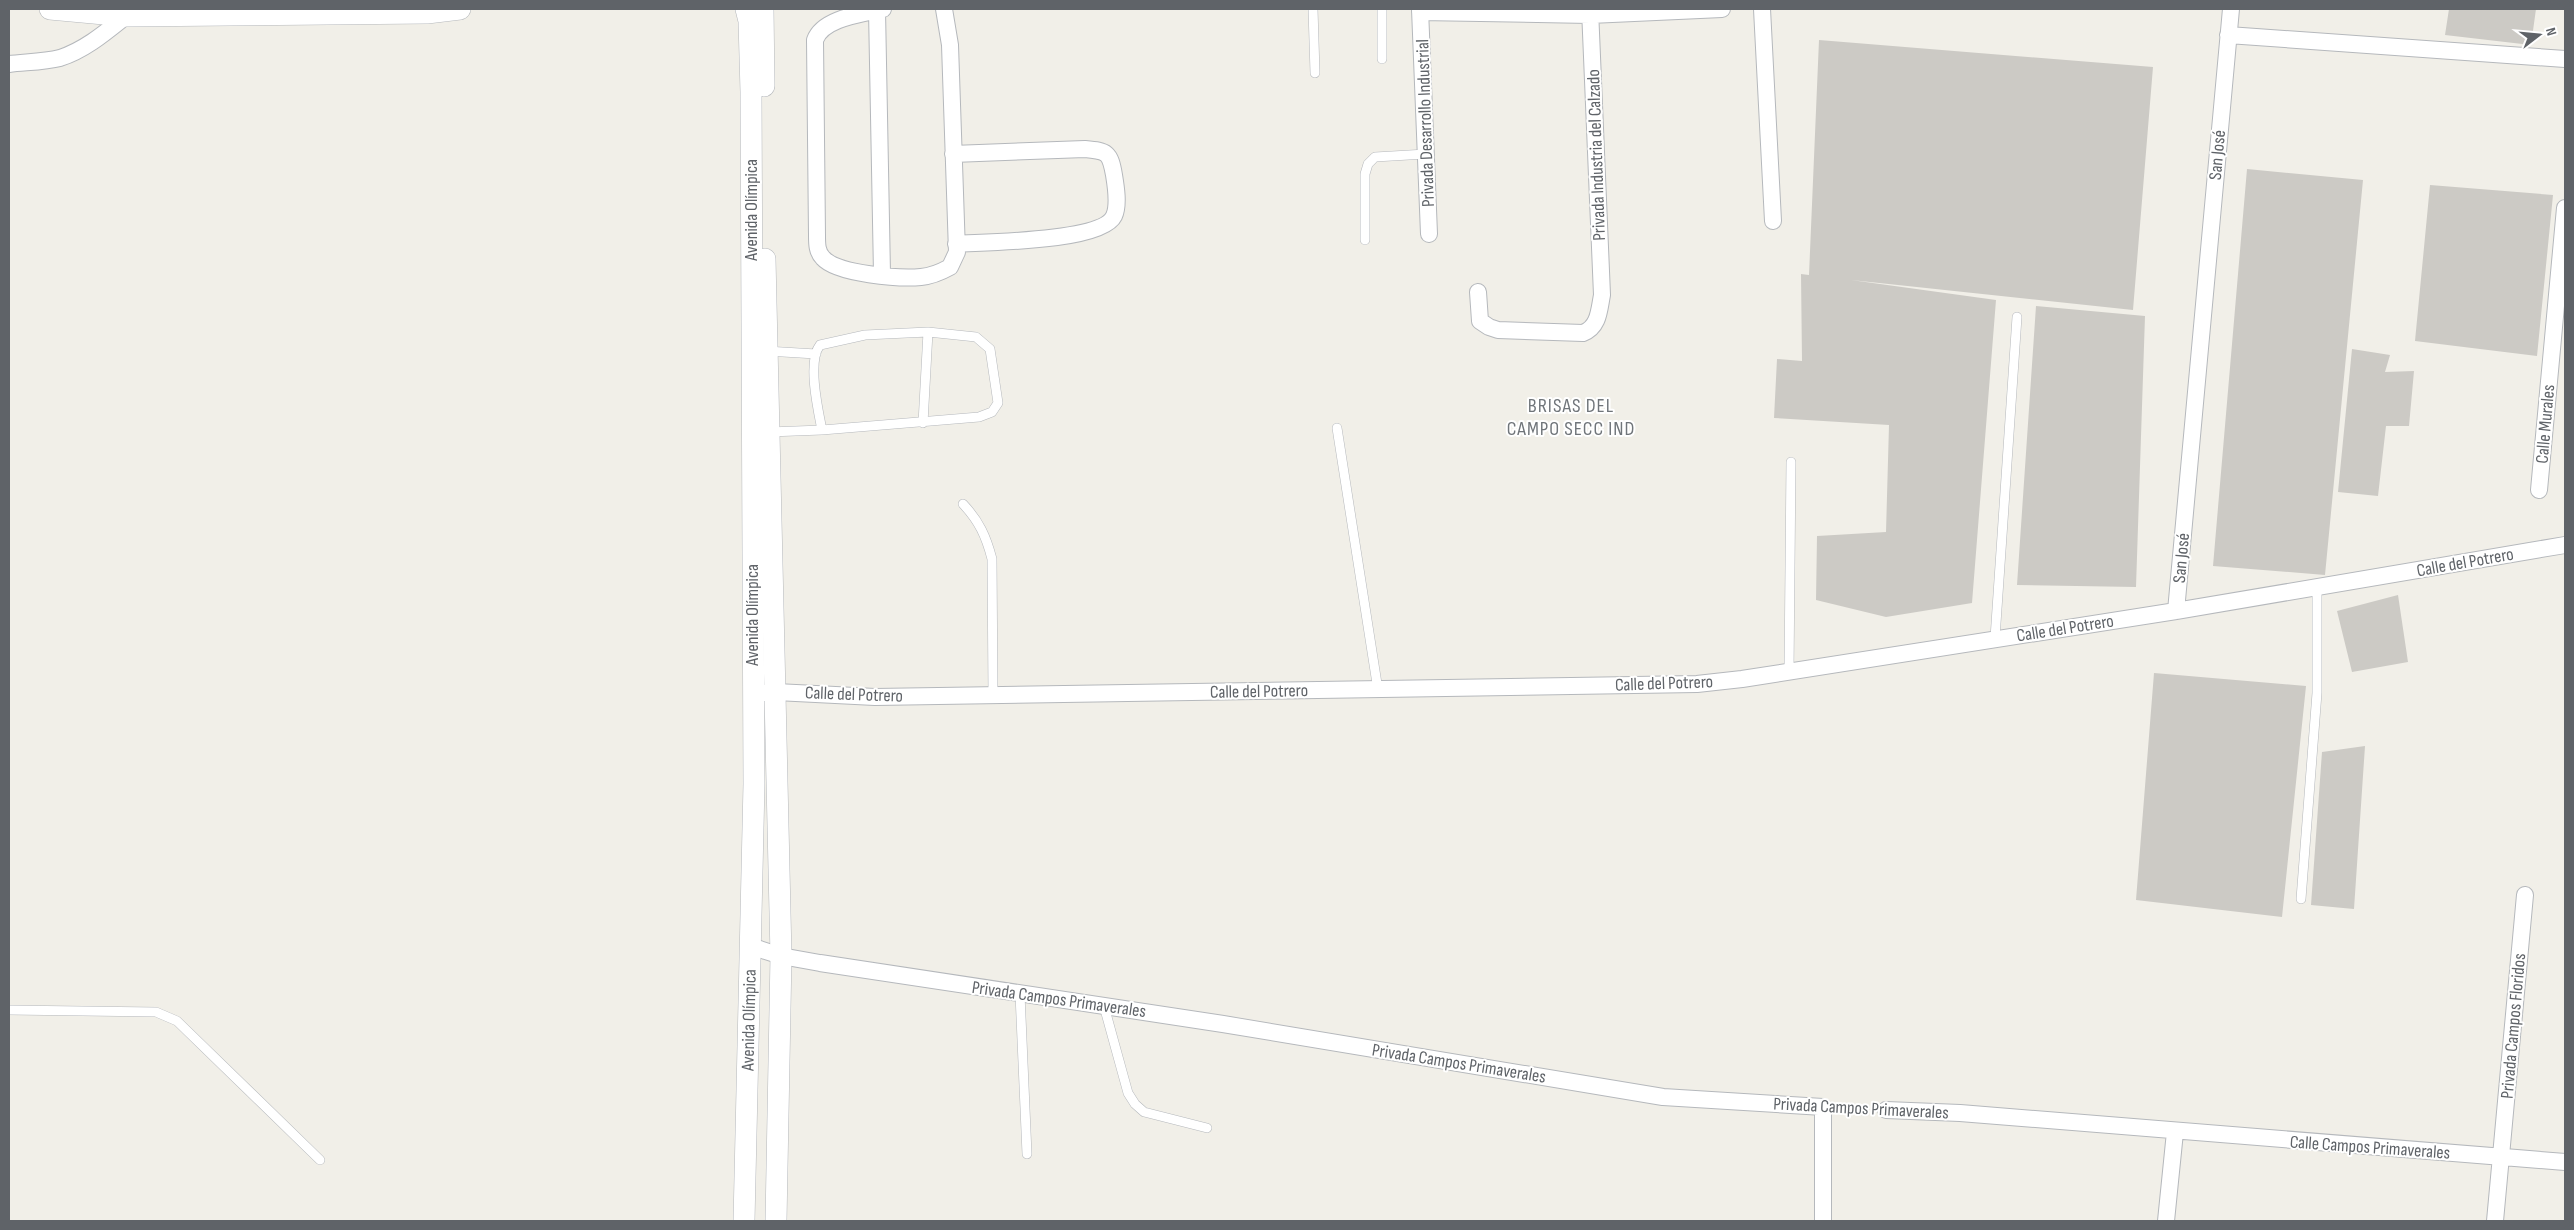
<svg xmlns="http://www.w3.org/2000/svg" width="2574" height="1230" font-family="'Sofia Sans Condensed',sans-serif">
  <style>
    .building { fill: #cccac5 }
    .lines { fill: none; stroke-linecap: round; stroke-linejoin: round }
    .service-casing { stroke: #b5b8bc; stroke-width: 10 }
    .minor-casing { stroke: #b5b8bc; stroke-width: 18 }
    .tertiary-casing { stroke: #b5b8bc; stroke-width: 22 }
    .path { stroke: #9cc7a9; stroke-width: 3; stroke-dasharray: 5 2.5; stroke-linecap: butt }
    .service { stroke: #fff; stroke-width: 9 }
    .minor { stroke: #fff; stroke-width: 16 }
    .tertiary { stroke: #fff; stroke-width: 21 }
    .labels { text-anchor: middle; stroke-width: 4; stroke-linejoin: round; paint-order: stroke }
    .street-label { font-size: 18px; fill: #5f6368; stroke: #fff }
    .quarter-label { font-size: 20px; letter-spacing: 1px; fill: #70757a; stroke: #fff }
  </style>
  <rect width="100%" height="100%" fill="#f1efe8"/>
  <!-- building -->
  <path class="building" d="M2449 9H2536L2531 45 2445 35Z
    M1819 40 2153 67 2133 310 1851 280 1996 300 1972 603 1886 617 1816 600 1817 536 1886 532 1889 425 1774 418 1777 359 1802 361 1801 274 1809 275Z
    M2247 169 2363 180 2325 575 2213 566Z
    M2430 185 2553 195 2537 356 2415 341Z
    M2036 306 2145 316 2136 587 2017 585Z
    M2352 349 2390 355 2385 372 2414 371 2409 426H2386L2378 496 2338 492Z
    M2398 595 2408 662 2352 672 2337 611Z
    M2154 673 2306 686 2282 917 2136 900Z
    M2365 746 2354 909 2311 905 2322 752Z"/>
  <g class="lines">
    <!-- service casing -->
    <g class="service-casing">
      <path id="service" d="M1313 9 1315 73
        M1382 59V9
        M1365 240V174L1368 164 1375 157 1426 154
        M928 332 976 337 990 349 998 403 992 412 979 417 822 430C818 410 807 361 820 345L865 335Z
        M766 351 816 354
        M923 423 928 332
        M1337 428 1378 690
        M769 432 822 430
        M963 504C979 521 986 536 992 559L993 695
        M1995 638 2017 317
        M1789 672 1791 462
        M2301 899 2317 693V587
        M1020 994 1027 1154
        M1104 1006 1128 1093 1135 1104 1144 1112 1207 1128
        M9 1010 156 1012 177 1021 320 1160"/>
    </g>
    <!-- minor casing -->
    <g class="minor-casing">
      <path id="minor" d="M883 9C862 14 823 18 815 40L817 236C817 244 817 252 823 258 837 274 900 279 921 277 932 276 941 272 950 267L957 252 950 45 944 9
        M1420 9 1429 234
        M1762 9 1773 221
        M877 10 882 274
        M1420 12 1590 15 1722 9
        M2228 35 2565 59
        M9 64C25 62 44 62 60 58 85 50 106 32 126 16
        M953 154 1085 149C1107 151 1110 152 1114 175 1116 187 1119 205 1114 216 1102 242 984 242 956 244
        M1478 292 1480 321 1489 327 1498 330 1583 333C1599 327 1599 310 1602 295L1590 9
        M2539 490 2565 208
        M2176 611 2231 9
        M764 693 776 692 875 697 1697 684 1742 679 2176 611 2565 545
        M750 946 781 956 820 963 1223 1024 1663 1097 1823 1107V1221
        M1886 1110 1960 1113 2565 1162
        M2166 1221 2175 1132
        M2495 1221 2525 895"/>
    </g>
    <!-- tertiary casing -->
    <g class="tertiary-casing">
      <g id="tertiary">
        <path d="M50 9 126 16 427 13 460 9"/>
        <path d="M763 9 764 86"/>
        <path d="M765 259 781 956 776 1221"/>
        <path id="s1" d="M744 1221 754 784 751 92 749 21 746 9"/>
      </g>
    </g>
    <!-- path -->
    <path class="path" d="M1841 1108 1870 1109"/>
    <!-- service -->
    <use href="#service" class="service"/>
    <!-- minor -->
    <use href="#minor" class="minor"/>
    <!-- tertiary -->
    <use href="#tertiary" class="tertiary"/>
  </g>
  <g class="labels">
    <!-- street labels -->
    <g class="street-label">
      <text transform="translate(1425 123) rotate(-92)" y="6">Privada Desarrollo Industrial</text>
      <text transform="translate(1596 155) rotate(-92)" y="6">Privada Industria del Calzado</text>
      <text transform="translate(2217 155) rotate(-85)" y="6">San José</text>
      <text transform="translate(751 210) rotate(-90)" y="6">Avenida Olímpica</text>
      <text transform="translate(2545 424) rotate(-85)" y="6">Calle Murales</text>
      <text transform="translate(2181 558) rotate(-85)" y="6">San José</text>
      <text transform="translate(2465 562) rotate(-10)" y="6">Calle del Potrero</text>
      <text transform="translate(752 615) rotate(-90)" y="6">Avenida Olímpica</text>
      <text transform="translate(2065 628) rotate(-9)" y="6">Calle del Potrero</text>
      <text transform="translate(1664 683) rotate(-2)" y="6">Calle del Potrero</text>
      <text transform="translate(1259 691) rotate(-1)" y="6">Calle del Potrero</text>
      <text transform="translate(854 694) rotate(2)" y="6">Calle del Potrero</text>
      <text transform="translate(1059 999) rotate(8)" y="6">Privada Campos Primaverales</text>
      <text dy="6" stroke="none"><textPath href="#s1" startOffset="201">Avenida Olímpica</textPath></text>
      <text transform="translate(2513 1026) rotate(-85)" y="6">Privada Campos Floridos</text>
      <text transform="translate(1459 1063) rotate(9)" y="6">Privada Campos Primaverales</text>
      <text transform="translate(1861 1108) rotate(3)" y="6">Privada Campos Primaverales</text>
      <text transform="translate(2370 1147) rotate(4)" y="6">Calle Campos Primaverales</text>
    </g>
    <!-- quarter labels -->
    <g class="quarter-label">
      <text x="1571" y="412">BRISAS DEL<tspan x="1571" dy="23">CAMPO SECC IND</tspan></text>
    </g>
  </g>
  <!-- border -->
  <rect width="2574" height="1230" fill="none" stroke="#5f6368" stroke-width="20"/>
  <!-- north arrow -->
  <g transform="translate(2539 35) rotate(74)" stroke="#ffffff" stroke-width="4" paint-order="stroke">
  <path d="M0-4L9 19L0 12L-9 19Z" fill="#5f6368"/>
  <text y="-8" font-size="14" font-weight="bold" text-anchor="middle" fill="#5f6368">N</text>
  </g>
</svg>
